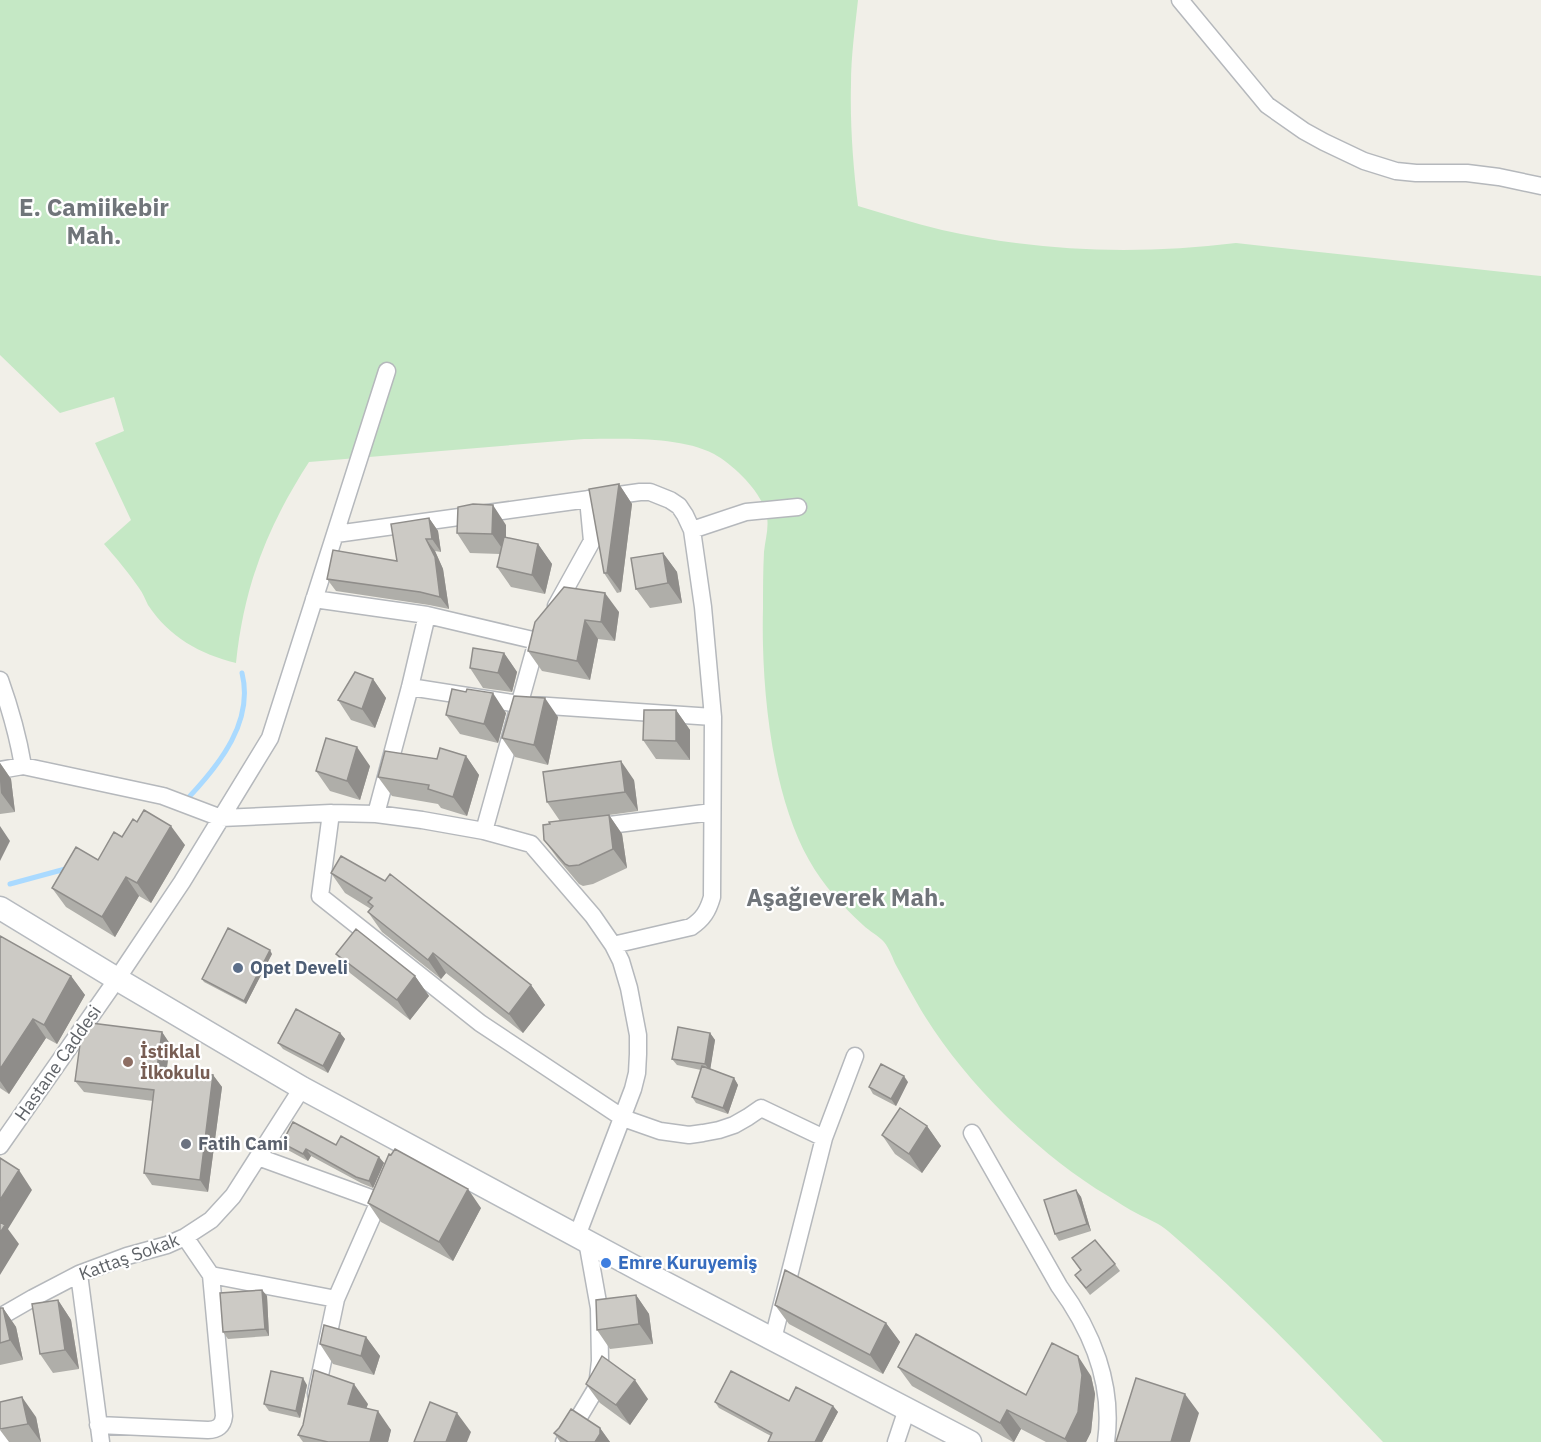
<svg xmlns="http://www.w3.org/2000/svg" width="1541" height="1442" font-family="'IBM Plex Sans',sans-serif">
  <style>
    .green { fill: #c5e8c5 }
    .lines { fill: none; stroke-linecap: round; stroke-linejoin: round }
    .stream { stroke: #aadaff; stroke-width: 5 }
    .street-casing { stroke: #b5b8bc; stroke-width: 19 }
    .secondary-casing { stroke: #b6babf; stroke-width: 25 }
    .street { stroke: #fff; stroke-width: 16 }
    .secondary { stroke: #fff; stroke-width: 22 }
    .wall { fill: #afaea9 }
    .shaded-wall { fill: #8f8d8a }
    .building { fill: #cccac5; stroke: #8f8d8a; stroke-width: 1.5 }
    .service-dot { fill: #5c6f8a; stroke: #fff; stroke-width: 2 }
    .education-dot { fill: #8d6e63; stroke: #fff; stroke-width: 2 }
    .worship-dot { fill: #6b7280; stroke: #fff; stroke-width: 2 }
    .shop-dot { fill: #3f7fe0; stroke: #fff; stroke-width: 2 }
    .labels { text-anchor: middle; stroke-width: 4.5; stroke-linejoin: round; paint-order: stroke }
    .service-label { font-size: 18px; font-weight: bold; fill: #4e5e75; stroke: #fff; text-anchor: start }
    .education-label { font-size: 18px; font-weight: bold; fill: #785e54; stroke: #fff; text-anchor: start }
    .street-label { font-size: 18px; fill: #5f6368; stroke: #fff }
    .worship-label { font-size: 18px; font-weight: bold; fill: #5b616d; stroke: #fff; text-anchor: start }
    .shop-label { font-size: 18px; font-weight: bold; fill: #366cbe; stroke: #fff; text-anchor: start }
    .district-label { font-size: 24px; font-weight: bold; fill: #70757a; stroke: #fff }
  </style>
  <rect width="100%" height="100%" fill="#f1efe8"/>
  <!-- green -->
  <path class="green" d="M0 0H858C855 28 851 56 851 84 850 125 853 165 858 206 886 214 913 223 942 230 1040 252 1137 255 1236 243L1541 276V1442H1383C1314 1370 1245 1297 1168 1231 1160 1224 1148 1219 1138 1214 1128 1209 1118 1202 1108 1196 1070 1173 1036 1145 1004 1114 973 1083 944 1048 921 1010 913 996 905 982 897 967 893 960 890 949 884 942 879 936 869 931 863 925 842 906 823 885 809 860 771 793 761 685 763 608 763 589 763 571 764 552 765 541 769 528 767 517 764 494 734 465 714 454 679 436 623 439 584 439L309 462C267 527 244 586 236 663 200 654 169 637 148 605 145 599 143 593 139 588 129 573 116 558 104 544L131 520 95 443 124 431 114 397 60 413 0 355Z"/>
  <g class="lines">
    <!-- stream -->
    <path class="stream" d="M189 797C220 764 254 721 242 673
      M10 884 69 868"/>
    <!-- street casing -->
    <g class="street-casing">
      <path id="street" d="M1180 0 1267 105 1304 131 1324 142 1364 161 1396 171 1416 173H1467L1499 177 1541 186
        M692 530 746 512 798 507
        M336 534 640 492H650L670 500 679 506 685 515 692 530 703 607 713 717 712 897C708 911 703 919 691 927L613 945
        M314 599 427 615 537 641
        M556 606 592 541 588 499
        M0 680C10 708 18 736 23 766
        M410 687 519 704 713 717
        M0 770 23 766 163 796 221 818 331 813 376 814 422 820 484 831 531 844 593 916 613 945 621 961 629 988 638 1035V1054L637 1073 633 1089 577 1236
        M331 813 320 896 480 1023 623 1118 660 1131 689 1135 703 1133 719 1130 734 1125 748 1117 761 1108 824 1138
        M376 814 410 687 427 615
        M594 827 712 812
        M484 831 537 641 539 636
        M972 1133 1059 1286C1092 1331 1114 1385 1106 1442
        M0 1146 117 979 182 882 270 738 387 371
        M258 1157 379 1201
        M79 1274 101 1442
        M211 1275 336 1299
        M0 1317 33 1298 79 1274 127 1256 167 1245 185 1237 211 1220 233 1196 302 1088
        M773 1339 824 1138 855 1056
        M316 1394 336 1299 383 1192
        M98 1425 208 1430C217 1430 223 1426 224 1416L211 1275 185 1237
        M0 1431 2 1442
        M564 1442 597 1387 600 1361 599 1308 587 1241
        M896 1442 907 1409"/>
    </g>
    <!-- secondary casing -->
    <g class="secondary-casing">
      <path id="secondary" d="M0 908 117 979 302 1088 642 1271 970 1442"/>
    </g>
    <!-- street -->
    <use href="#street" class="street"/>
    <!-- secondary -->
    <use href="#secondary" class="secondary"/>
  </g>
  <!-- wall -->
  <path class="wall" d="M619 484 632 504 621 592 617 593 604 573Z
    M429 518 438 531 441 552 435 551 443 569 449 609 429 605 336 591 327 579 397 561Z
    M506 525V538L538 544 552 564 545 594 511 587 497 567 500 554 470 553 457 533Z
    M663 553 677 572 682 603 650 608 636 589Z
    M564 587 619 612 615 641 598 639 590 680 542 671 528 651Z
    M504 653 517 672 512 692 483 688 470 668Z
    M373 679 386 698 375 728 351 720 338 700Z
    M676 710 690 730V760L656 759 643 740Z
    M506 713 498 743 460 734 446 715Z
    M558 717 548 765 515 757 502 738Z
    M466 756 479 775 467 816 441 808 438 804 392 796 378 777Z
    M0 763 11 779 15 812 0 814Z
    M370 766 360 800 330 791 316 771Z
    M634 780 638 811 609 815 622 834 627 868 593 884 583 886 579 884 558 859 544 840 550 824 560 821 547 802Z
    M122 837 185 845 151 903 139 896 115 937 66 907 52 888 98 860Z
    M331 873 385 881 531 985 545 1005 523 1033 446 973 441 979 382 932 368 912 371 909 345 893Z
    M0 936 71 976 85 995 57 1044 46 1038 9 1094 0 1088Z
    M272 954 246 1004 204 982 202 979Z
    M336 954 415 976 429 996 410 1020 350 973Z
    M162 1032 170 1044 167 1069 213 1075 222 1087 208 1192 152 1185 144 1173 153 1101 84 1092 75 1081Z
    M340 1033 345 1039 328 1073 283 1049 278 1043Z
    M710 1033 715 1040 710 1069 734 1078 738 1085 728 1114 696 1103 692 1097 701 1070 677 1065 672 1059Z
    M908 1082 896 1106 873 1094 869 1087Z
    M927 1126 941 1146 922 1173 895 1154 882 1135Z
    M282 1143 336 1145 379 1157 384 1163 373 1188 361 1183 311 1156 308 1161 286 1149Z
    M1076 1190 1081 1197 1091 1231 1059 1241 1055 1234Z
    M368 1203 481 1208 453 1261 381 1222Z
    M1072 1258 1115 1264 1120 1271 1090 1295 1075 1275 1081 1270Z
    M262 1290 267 1296 269 1336 228 1339 223 1332Z
    M636 1295 649 1314 653 1344 610 1349 597 1330Z
    M58 1300 71 1320 79 1369 53 1373 40 1354Z
    M775 1305 886 1323 900 1342 883 1374 789 1324Z
    M0 1308H3L16 1327 23 1360 0 1365Z
    M366 1337 380 1356 374 1375 333 1364 320 1344Z
    M898 1367 1026 1395 1091 1376 1095 1394 1091 1432 1086 1442H1046L1021 1429 1014 1442H1013L912 1386Z
    M586 1384 648 1399 630 1425 600 1403Z
    M307 1385 300 1418 269 1411 264 1404Z
    M789 1401 833 1406 838 1412 822 1442H768L771 1436 719 1408 715 1402Z
    M368 1404 366 1408 391 1430 388 1442H303L298 1435Z
    M36 1417 41 1442H9L0 1430Z
    M600 1428 610 1442H560L554 1433Z"/>
  <!-- shaded-wall -->
  <path class="shaded-wall" d="M619 484 632 504 621 592 607 573Z
    M493 505 506 525V554L492 534Z
    M429 518 438 531 441 552 432 539Z
    M426 539 435 551 443 569 449 609 440 597Z
    M538 544 552 564 545 594 532 575Z
    M663 553 677 572 682 603 668 583Z
    M605 593 619 612 615 641 601 622Z
    M585 620 598 639 590 680 577 661Z
    M504 653 517 672 512 692 498 673Z
    M373 679 386 698 375 728 362 709Z
    M493 693 506 713 498 743 484 724Z
    M545 698 558 717 548 765 534 745Z
    M676 710 690 730V760L676 741Z
    M357 747 370 766 360 800 347 781Z
    M466 756 479 775 467 816 453 797Z
    M621 761 634 780 638 811 625 792Z
    M0 763 11 779 15 812 1 793 0 781Z
    M609 815 622 834 627 868 613 849Z
    M0 826 10 841 0 861Z
    M171 826 185 845 151 903 137 883Z
    M126 877 139 896 115 937 102 917Z
    M270 950 272 954 246 1004 244 1001Z
    M433 953 446 973 441 979 428 960Z
    M71 976 85 995 57 1044 44 1025Z
    M415 976 429 996 410 1020 397 1000Z
    M531 985 545 1005 523 1033 509 1014Z
    M33 1019 46 1038 9 1094 0 1081V1069Z
    M162 1032 170 1044 165 1080 157 1068Z
    M340 1033 345 1039 328 1073 323 1066Z
    M710 1033 715 1040 710 1071 705 1064Z
    M213 1075 222 1087 208 1192 200 1180Z
    M904 1076 908 1082 896 1106 891 1099Z
    M734 1078 738 1085 728 1114 723 1108Z
    M927 1126 941 1146 922 1173 909 1154Z
    M306 1149 311 1156 308 1161 303 1154Z
    M379 1157 384 1163 373 1188 369 1181Z
    M19 1170 32 1190 8 1229 19 1244 0 1275V1200Z
    M468 1189 481 1208 453 1261 439 1242Z
    M1076 1190 1081 1197 1091 1231 1087 1224Z
    M262 1290 267 1296 269 1336 265 1329Z
    M636 1295 649 1314 653 1344 639 1324Z
    M58 1300 71 1320 79 1369 65 1350Z
    M3 1308 16 1327 23 1360 10 1340Z
    M886 1323 900 1342 883 1374 870 1355Z
    M366 1337 380 1356 374 1375 361 1356Z
    M1078 1356 1091 1376 1095 1394 1091 1432 1086 1442H1067L1065 1439Z
    M303 1378 307 1385 300 1418 296 1411Z
    M635 1380 648 1399 630 1425 616 1405Z
    M354 1384 368 1404 361 1423 348 1404Z
    M1185 1394 1199 1413 1190 1442H1171Z
    M22 1397 36 1417 41 1442 28 1424Z
    M833 1406 838 1412 822 1442H815Z
    M1007 1410 1021 1429 1014 1442 1000 1423Z
    M378 1411 391 1430 388 1442H370Z
    M457 1413 471 1432 467 1442H446Z
    M600 1428 610 1442H595Z"/>
  <!-- building -->
  <path class="building" d="M619 484 607 573H604L589 489Z
    M473 504 493 505 492 534 457 533 458 507Z
    M429 518 432 539H426L435 557 440 597 420 592 327 579 333 550 397 561 391 524Z
    M504 537 538 544 532 575 497 567Z
    M663 553 668 583 636 589 631 558Z
    M564 587 605 593 601 622 585 620 577 661 528 651 535 622Z
    M473 648 504 653 498 673 470 668Z
    M355 672 373 679 362 709 338 700Z
    M452 689 466 692 467 689 493 693 484 724 446 715Z
    M514 696 545 698 534 745 502 738Z
    M644 710H676V741L643 740Z
    M326 738 357 747 347 781 316 771Z
    M440 748 466 756 453 797 428 789 429 785 378 777 385 751 437 759Z
    M621 761 625 792 547 802 543 772Z
    M144 810 171 826 137 883 126 877 102 917 52 888 76 847 98 860 114 832 122 837 133 819 137 822Z
    M609 815 613 849 579 865 569 866 565 864 544 840 543 825 550 824 549 822Z
    M341 856 385 881 390 874 531 985 509 1014 433 953 428 960 368 912 373 906 368 902 372 898 331 873Z
    M228 928 270 950 244 1001 202 979Z
    M356 929 415 976 397 1000 336 954Z
    M0 936 71 976 44 1025 33 1019 0 1069Z
    M296 1009 340 1033 323 1066 278 1043Z
    M83 1022 162 1032 157 1068 213 1075 200 1180 144 1173 154 1090 75 1081Z
    M678 1027 710 1033 705 1064 672 1059Z
    M881 1064 904 1076 891 1099 869 1087Z
    M702 1066 734 1078 723 1108 692 1097Z
    M900 1108 927 1126 909 1154 882 1135Z
    M293 1122 336 1145 341 1136 379 1157 369 1181 356 1177 306 1149 303 1154 282 1143Z
    M395 1149 468 1189 439 1242 368 1203 389 1154 391 1155Z
    M0 1158 19 1170 0 1200Z
    M1076 1190 1087 1224 1055 1234 1044 1200Z
    M0 1222 5 1225 0 1233Z
    M1095 1240 1115 1264 1086 1288 1075 1275 1081 1270 1072 1258Z
    M785 1270 886 1323 870 1355 775 1305Z
    M262 1290 265 1329 223 1332 220 1293Z
    M636 1295 639 1324 597 1330 596 1300Z
    M58 1300 65 1350 40 1354 32 1304Z
    M0 1308H3L10 1340 0 1343Z
    M324 1325 366 1337 361 1356 320 1344Z
    M916 1334 1026 1395 1052 1343 1078 1356 1082 1375 1078 1412 1065 1439 1007 1410 1000 1423 898 1367Z
    M602 1356 635 1380 616 1405 586 1384Z
    M314 1370 354 1384 348 1404 378 1411 370 1442H328L298 1435 303 1425Z
    M271 1371 303 1378 296 1411 264 1404Z
    M731 1371 789 1401 796 1387 833 1406 815 1442H768L772 1433 715 1402Z
    M1136 1378 1185 1394 1171 1442H1116Z
    M22 1397 28 1424 0 1429V1402Z
    M430 1402 457 1413 446 1442H414Z
    M571 1409 600 1428V1434L595 1442H568L554 1433 559 1428Z"/>
  <!-- markers -->
  <circle class="service-dot" cx="238" cy="968" r="6"/>
  <circle class="education-dot" cx="128" cy="1062" r="6"/>
  <circle class="worship-dot" cx="186" cy="1144" r="6"/>
  <circle class="shop-dot" cx="606" cy="1263" r="6"/>
  <g class="labels">
    <!-- service labels -->
    <g class="service-label">
      <text x="250" y="974">Opet Develi</text>
    </g>
    <!-- education labels -->
    <g class="education-label">
      <text x="140" y="1058">İstiklal<tspan x="140" dy="21">İlkokulu</tspan></text>
    </g>
    <!-- street labels -->
    <g class="street-label">
      <text transform="translate(58 1063) rotate(-55)" y="6">Hastane Caddesi</text>
      <text transform="translate(129 1257) rotate(-20)" y="6">Kattaş Sokak</text>
    </g>
    <!-- worship labels -->
    <g class="worship-label">
      <text x="198" y="1150">Fatih Cami</text>
    </g>
    <!-- shop labels -->
    <g class="shop-label">
      <text x="618" y="1269">Emre Kuruyemiş</text>
    </g>
    <!-- district labels -->
    <g class="district-label">
      <text x="94" y="216">E. Camiikebir<tspan x="94" dy="28">Mah.</tspan></text>
      <text x="846" y="906">Aşağıeverek Mah.</text>
    </g>
  </g>
</svg>
